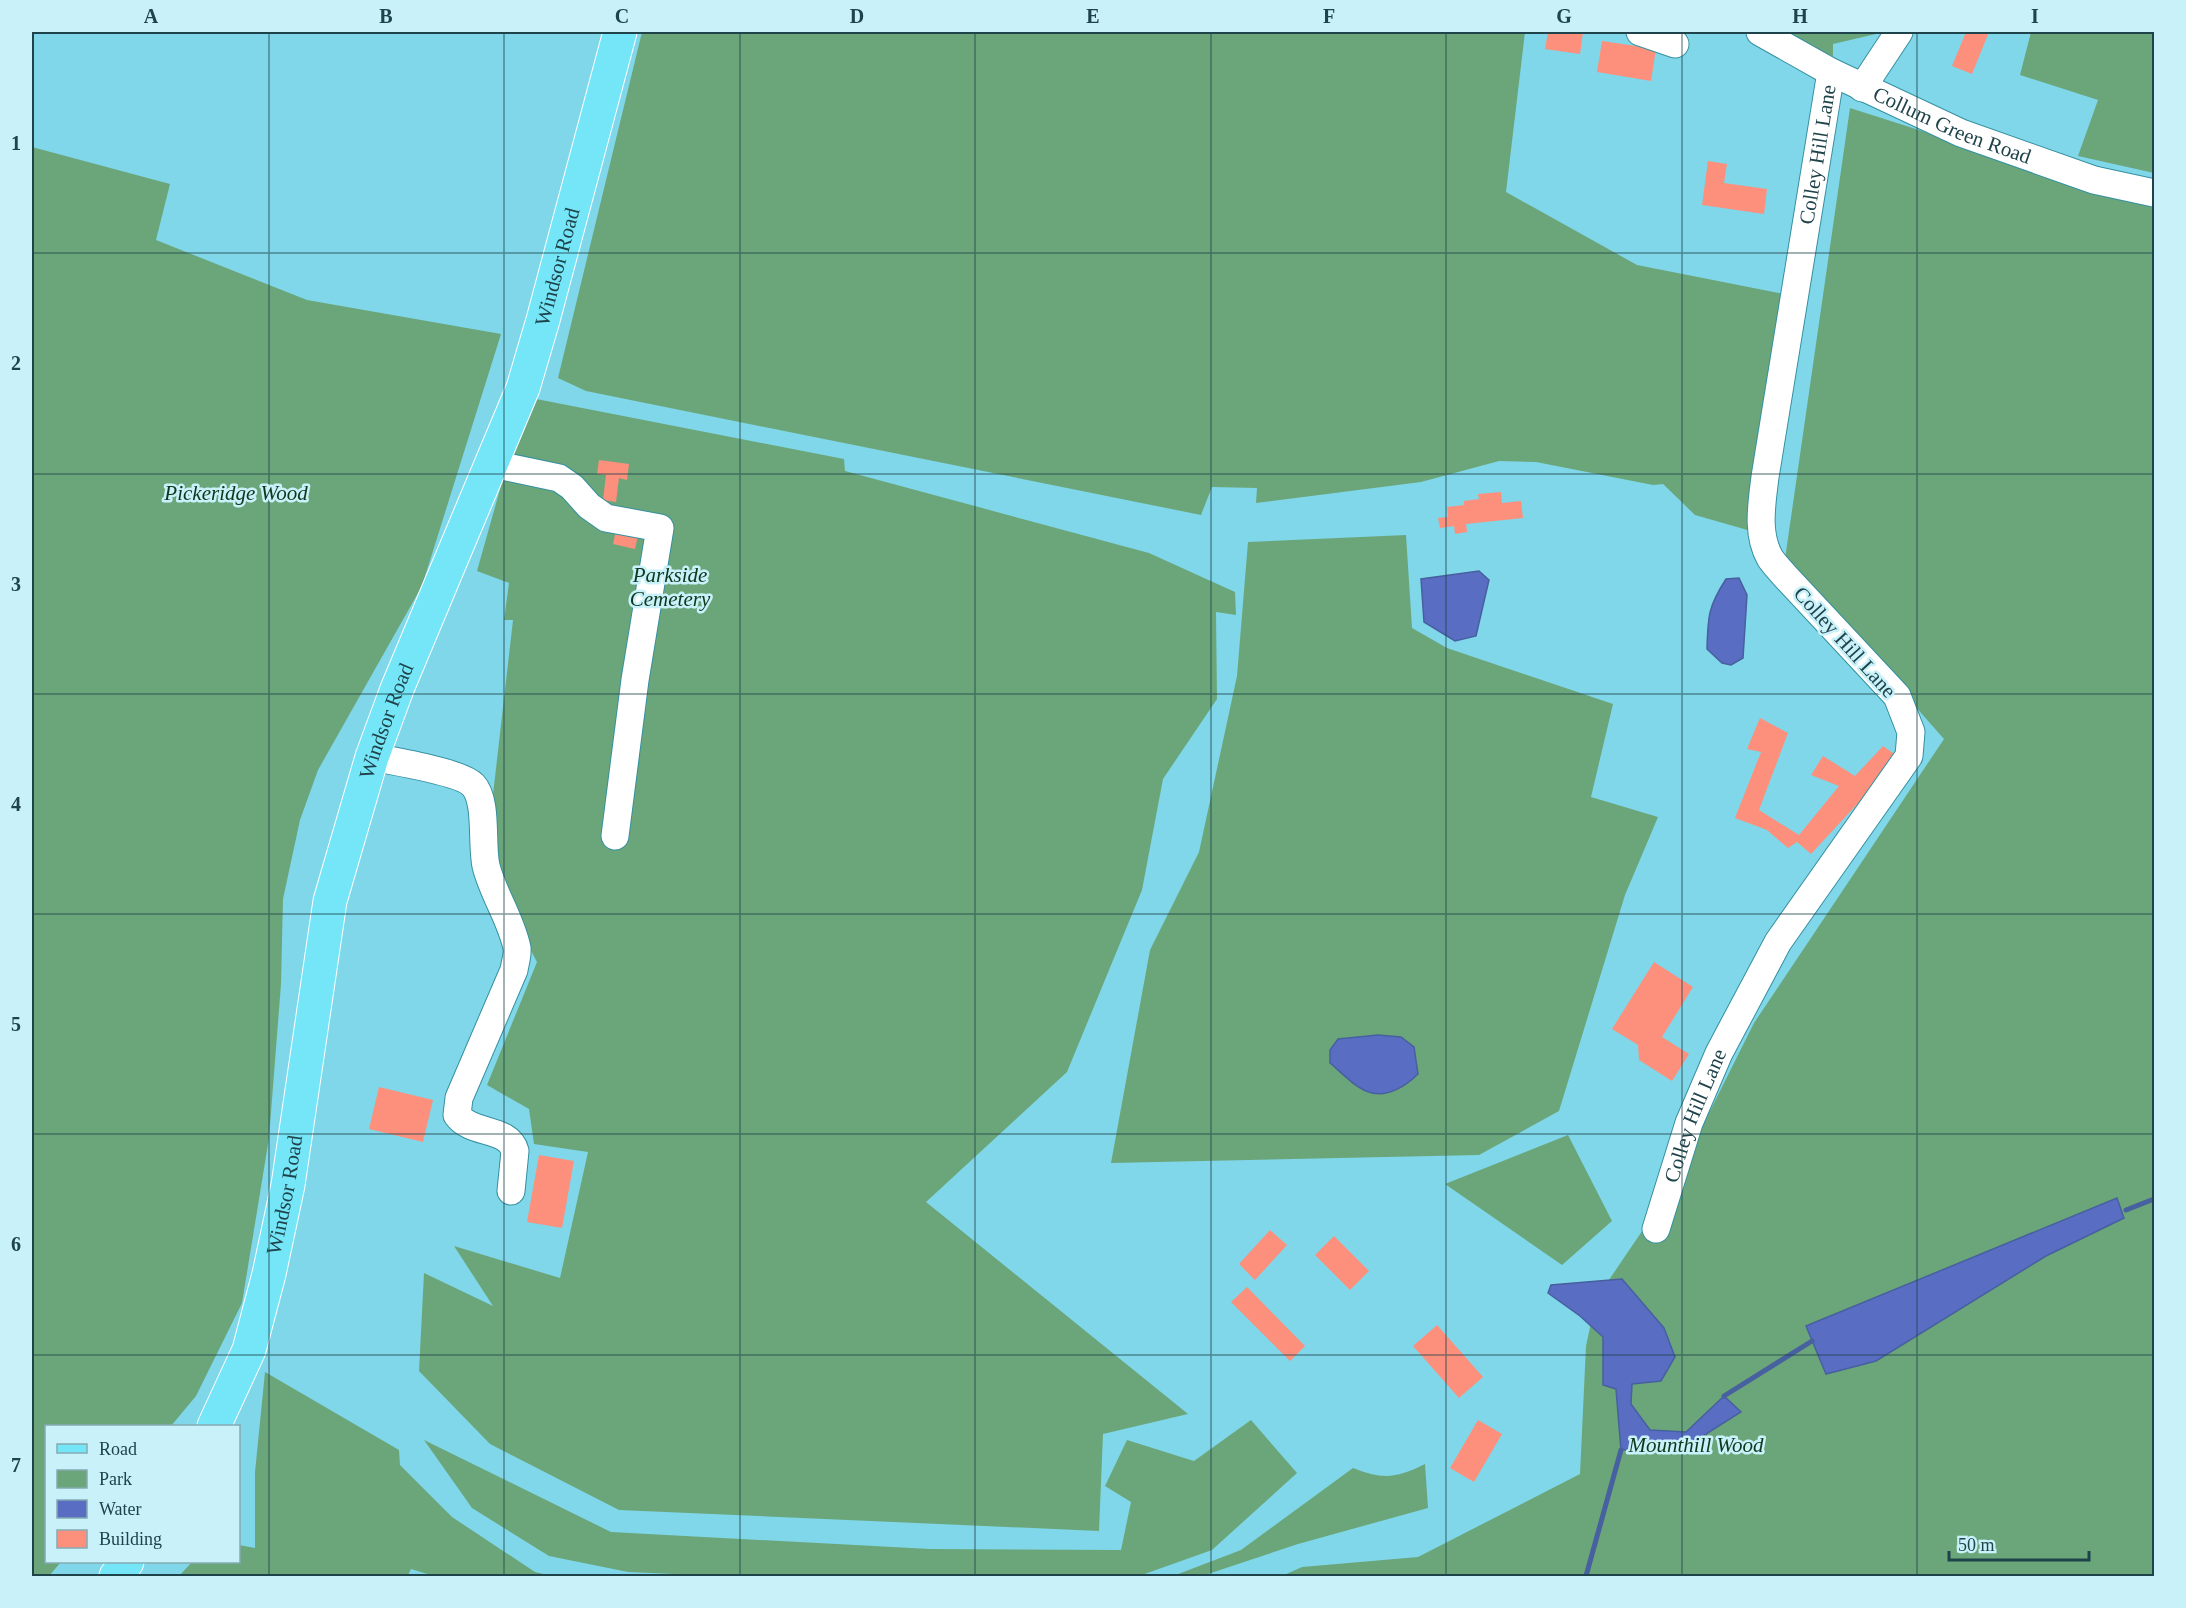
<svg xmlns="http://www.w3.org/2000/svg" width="2186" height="1608" font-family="Georgia,serif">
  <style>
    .green { fill: #6ba67a }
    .water { fill: #596dc3; stroke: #47609f; stroke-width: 1.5 }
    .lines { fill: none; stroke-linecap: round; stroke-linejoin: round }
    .stream { stroke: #47609f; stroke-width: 5 }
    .building { fill: #fc907c }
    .minor-casing { stroke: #3590a0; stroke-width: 29 }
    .major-casing { stroke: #fff; stroke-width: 35 }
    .minor { stroke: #fff; stroke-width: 27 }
    .major { stroke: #75e6f7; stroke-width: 33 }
    .grid { fill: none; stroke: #1e434a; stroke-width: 1.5; stroke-opacity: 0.55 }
    .labels { text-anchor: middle; stroke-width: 5; stroke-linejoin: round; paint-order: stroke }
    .street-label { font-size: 21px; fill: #1e434a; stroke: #c8f1f9 }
    .park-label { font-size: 21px; font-style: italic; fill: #0e371c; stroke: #c8f1f9 }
    .neatline { fill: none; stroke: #1e434a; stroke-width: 2 }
    .grid-label { font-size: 20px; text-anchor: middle; font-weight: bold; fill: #1e434a }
  </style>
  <rect width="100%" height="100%" fill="#80d7e9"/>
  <!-- green -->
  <path class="green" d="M642 32H1525L1506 192 1637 265 1784 294 1751 531 1695 515 1663 484 1653 485 1536 462 1499 461 1421 482 1256 503 1257 488 1212 487 1201 515 586 391 558 378Z
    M1779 32H1877L1876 34 1833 44V56L1802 44Z
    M2031 32H2154V173L2078 156 2098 100 2020 75Z
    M1850 108 2154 205V1576H1282L1302 1567 1418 1557 1580 1474 1586 1346 1596 1299 1672 1187 1754 1023 1944 739 1785 559Z
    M32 147 170 184 156 240 307 300 501 334 422 586 318 770 300 820 283 899 281 984 269 1138 242 1303 196 1396 171 1426H46V1562H61L49 1576H32Z
    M526 397 844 459 845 471 1149 553 1235 592 1236 615 1216 612 1217 699 1163 779 1142 890 1067 1072 926 1202 1188 1414 1103 1434 1099 1531 619 1510 490 1444 419 1371 424 1273 493 1306 454 1246 560 1278 588 1152 534 1144 529 1109 487 1085 537 962 497 886 491 812 513 620H504L509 583 477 571Z
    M1406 535 1412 628 1447 648 1613 704 1591 797 1658 817 1625 895 1559 1111 1479 1155 1111 1163 1150 950 1199 852 1237 676 1248 542Z
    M1568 1135 1612 1221 1562 1265 1445 1184Z
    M265 1372 399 1450 400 1465 452 1517 535 1572 552 1576H434L411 1569 408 1575 413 1576H179L192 1562H238L239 1545 255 1548V1472Z
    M1251 1420 1297 1473 1212 1550 1139 1576 905 1575 722 1576 628 1572 549 1556 472 1508 424 1440 611 1532 930 1549 1121 1550 1131 1502 1105 1486 1127 1440 1194 1461Z
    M1425 1464 1428 1508 1298 1544 1202 1576H1173L1241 1550 1353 1468C1383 1480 1397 1478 1425 1464Z"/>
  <!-- water -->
  <path class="water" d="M1479 571 1489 580 1476 636 1455 641 1424 622 1421 579Z
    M1739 578 1747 595 1743 658 1731 665 1722 663 1707 649C1708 616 1708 607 1726 579Z
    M1378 1035 1401 1037 1414 1047 1418 1074C1407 1085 1389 1097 1372 1093 1357 1090 1341 1072 1330 1063V1050L1338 1039Z
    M2117 1198 2124 1218 2046 1256 1876 1361 1826 1374 1806 1326Z
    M1622 1279 1664 1328 1675 1357 1661 1381 1632 1384 1631 1404 1650 1430 1686 1432 1724 1396 1741 1412 1684 1448 1621 1450 1616 1389 1603 1385V1337L1580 1316 1548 1293 1551 1285Z"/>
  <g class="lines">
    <!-- stream -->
    <path class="stream" d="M2126 1210 2154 1199
      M1724 1396 1812 1341
      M1586 1576 1621 1450"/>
  </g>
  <!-- building -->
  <path class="building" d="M1548 32H1583L1580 54 1545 49Z
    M1966 32H1989L1972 74 1952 66Z
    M1602 41 1656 49 1651 81 1597 72Z
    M1708 161 1727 164 1724 183 1767 189 1764 214 1702 205Z
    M599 460 629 464 627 480 619 478 616 502 603 500 606 475 597 474Z
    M1501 492 1502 503 1521 501 1523 518 1466 524 1467 532 1455 534 1454 526 1440 528 1438 518 1448 517 1447 507 1464 505V501L1479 499 1478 494Z
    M616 530 638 535 635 549 613 544Z
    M1760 718 1788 733 1759 810 1799 835 1839 786 1811 775 1823 756 1855 776 1883 746 1900 758 1811 854 1797 842 1788 848 1767 830 1735 818 1761 752 1747 749Z
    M1654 962 1693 987 1662 1037 1689 1054 1672 1081 1639 1060 1638 1045 1612 1029Z
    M379 1087 433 1100 423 1142 369 1129Z
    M539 1155 574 1161 562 1228 527 1222Z
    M1270 1230 1287 1245 1255 1280 1239 1264Z
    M1334 1236 1369 1271 1350 1290 1315 1255Z
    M1247 1287 1305 1346 1290 1361 1231 1302Z
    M1437 1325 1483 1377 1459 1398 1413 1346Z
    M1478 1420 1502 1434 1474 1482 1450 1468Z"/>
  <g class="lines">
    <!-- minor casing -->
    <g class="minor-casing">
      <g id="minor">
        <path d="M1640 32 1675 44"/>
        <path id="s1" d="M1760 32 1831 72 1961 133 2094 180 2154 193"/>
        <path d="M1862 88 1899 32"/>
        <path d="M493 464 559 478 572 487 589 506 606 518 660 528 635 680 615 836"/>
        <path d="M372 757C392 761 461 772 473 785 488 801 481 844 486 866 493 894 511 919 517 948 518 955 515 963 514 970L459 1098 457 1115C471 1135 509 1127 515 1151L511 1191"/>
        <path id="s2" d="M1656 1229 1689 1123 1719 1053 1778 942 1909 756 1911 732 1897 696 1785 576C1780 570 1774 564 1770 558 1756 533 1762 503 1765 477L1831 72"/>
      </g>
    </g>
    <!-- major casing -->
    <g class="major-casing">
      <g id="major">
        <path id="s3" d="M214 1426 249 1350 269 1274 288 1185 330 901 372 757 397 689 523 388 543 320 620 32"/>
        <path d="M116 1576 127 1562"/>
      </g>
    </g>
    <!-- minor -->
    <use href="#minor" class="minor"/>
    <!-- major -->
    <use href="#major" class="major"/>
  </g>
  <!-- grid -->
  <path class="grid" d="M269 32V1576M504 32V1576M740 32V1576M975 32V1576M1211 32V1576M1446 32V1576M1682 32V1576M1917 32V1576M32 253H2154M32 474H2154M32 694H2154M32 914H2154M32 1134H2154M32 1355H2154"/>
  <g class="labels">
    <!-- street labels -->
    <g class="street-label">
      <text dy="7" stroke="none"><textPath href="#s1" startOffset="214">Collum Green Road</textPath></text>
      <text dy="7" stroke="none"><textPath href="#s2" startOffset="1200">Colley Hill Lane</textPath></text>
      <text dy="7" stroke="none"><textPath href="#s3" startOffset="1215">Windsor Road</textPath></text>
      <text transform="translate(1845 642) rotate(48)" y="7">Colley Hill Lane</text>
      <text dy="7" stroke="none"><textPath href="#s3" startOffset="729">Windsor Road</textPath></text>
      <text dy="7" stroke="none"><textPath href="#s2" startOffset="120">Colley Hill Lane</textPath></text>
      <text dy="7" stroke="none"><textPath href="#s3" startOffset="243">Windsor Road</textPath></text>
    </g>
    <!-- park labels -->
    <g class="park-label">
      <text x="236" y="500">Pickeridge Wood</text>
      <text x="670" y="582">Parkside<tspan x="670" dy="24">Cemetery</tspan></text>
      <text x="1696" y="1452">Mounthill Wood</text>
    </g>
  </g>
  <!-- border -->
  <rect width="2186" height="1608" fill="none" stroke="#c8f1f9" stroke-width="66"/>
  <!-- legend -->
  <rect x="45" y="1425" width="195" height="138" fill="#c8f1f9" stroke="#84abb3" stroke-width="1.5"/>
  <rect x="57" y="1444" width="30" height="9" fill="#75e6f7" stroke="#84abb3" stroke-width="1.5"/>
  <text x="99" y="1455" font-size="18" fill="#1e434a">Road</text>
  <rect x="57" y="1470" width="30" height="18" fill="#6ba67a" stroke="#84abb3" stroke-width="1.5"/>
  <text x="99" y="1485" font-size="18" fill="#1e434a">Park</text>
  <rect x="57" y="1500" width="30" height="18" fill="#596dc3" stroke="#84abb3" stroke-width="1.5"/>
  <text x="99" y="1515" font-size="18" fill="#1e434a">Water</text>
  <rect x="57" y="1530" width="30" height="18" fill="#fc907c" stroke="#84abb3" stroke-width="1.5"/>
  <text x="99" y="1545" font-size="18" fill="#1e434a">Building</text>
  <!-- scale -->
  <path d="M1949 1551v9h140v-9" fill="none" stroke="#1e434a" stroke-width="3"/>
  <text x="1958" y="1551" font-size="18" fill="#1e434a" stroke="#c8f1f9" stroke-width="4.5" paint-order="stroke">50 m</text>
  <rect x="33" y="33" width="2120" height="1542" class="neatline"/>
  <g class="grid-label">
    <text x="151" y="23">A</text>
    <text x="386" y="23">B</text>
    <text x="622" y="23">C</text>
    <text x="857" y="23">D</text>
    <text x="1093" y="23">E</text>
    <text x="1329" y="23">F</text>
    <text x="1564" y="23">G</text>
    <text x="1800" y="23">H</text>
    <text x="2035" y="23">I</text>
    <text x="16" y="150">1</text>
    <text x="16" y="370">2</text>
    <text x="16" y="591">3</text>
    <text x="16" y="811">4</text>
    <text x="16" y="1031">5</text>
    <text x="16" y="1251">6</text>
    <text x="16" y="1472">7</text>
  </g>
</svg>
